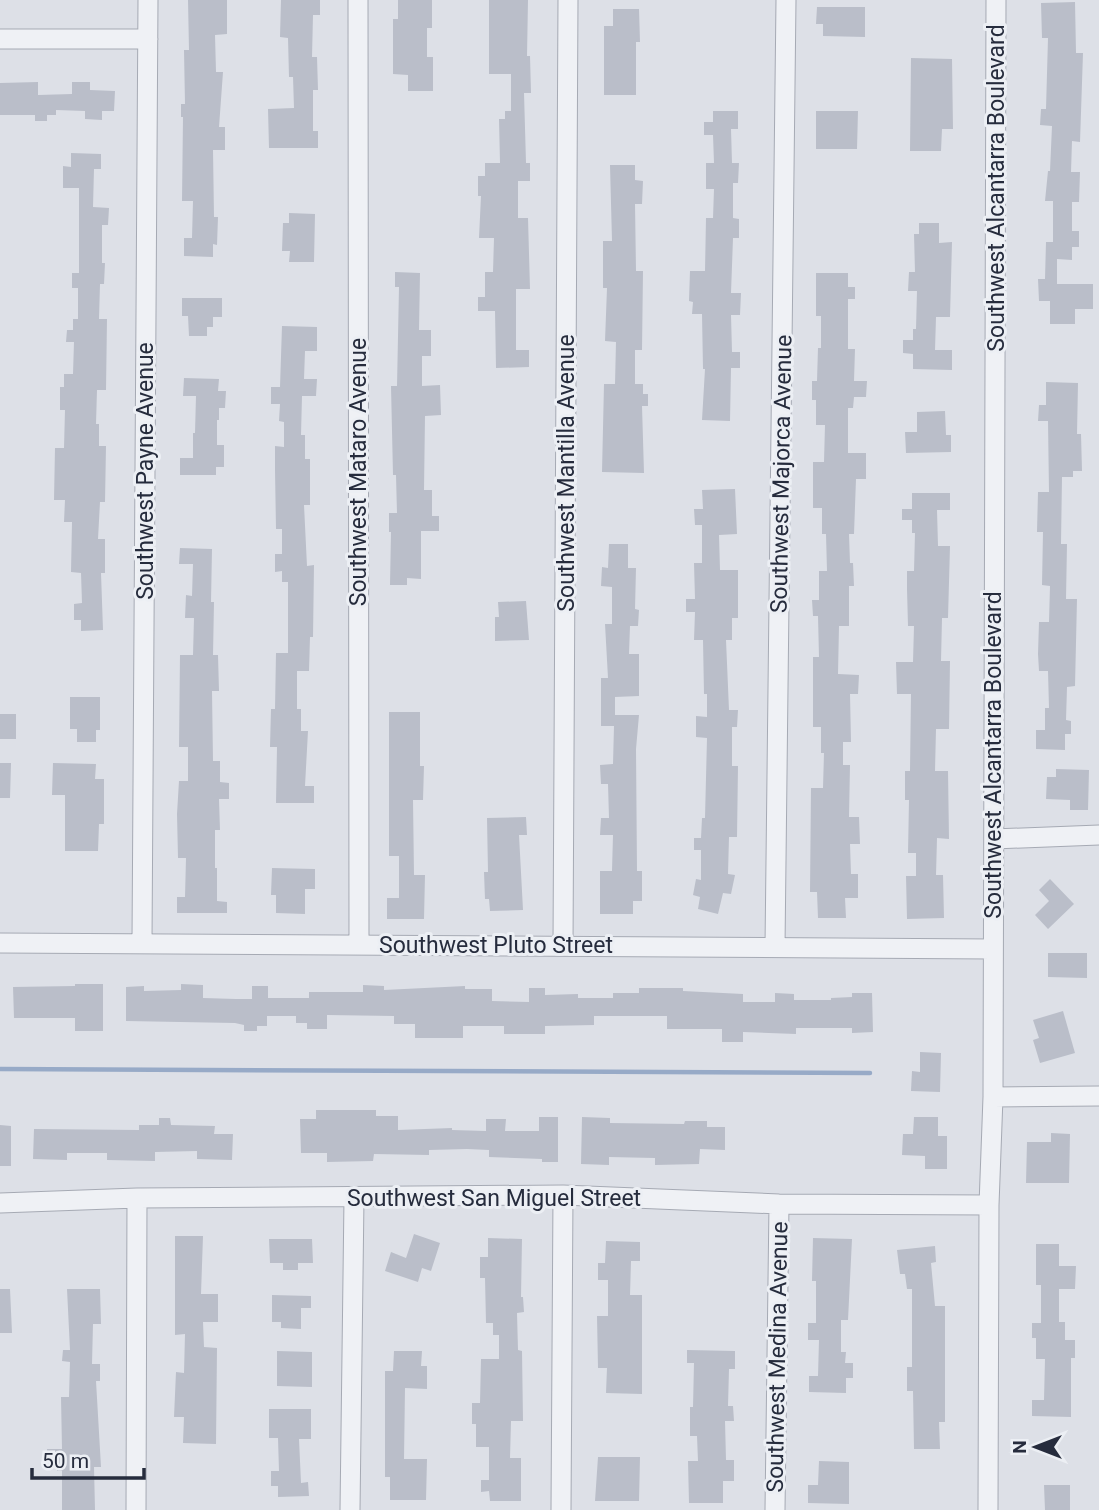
<svg xmlns="http://www.w3.org/2000/svg" width="1099" height="1510" font-family="Roboto,sans-serif">
  <style>
    .lines { fill: none; stroke-linecap: round; stroke-linejoin: round }
    .stream { stroke: #97aac7; stroke-width: 4.5 }
    .building { fill: #babec9 }
    .minor-casing { stroke: #a6aab4; stroke-width: 21 }
    .minor { stroke: #eff1f5; stroke-width: 19 }
    .labels { text-anchor: middle; stroke-width: 6; stroke-linejoin: round; paint-order: stroke }
    .street-label { font-size: 23px; fill: #262c3d; stroke: #eceff4 }
  </style>
  <rect width="100%" height="100%" fill="#dde0e7"/>
  <g class="lines">
    <!-- stream -->
    <path class="stream" d="M0 1069 870 1073"/>
  </g>
  <!-- building -->
  <path class="building" d="M188 0H227V34L215 35 216 72H223L219 127H225V150H213L214 217H218L217 245 213 244V257L184 256V238H192L193 201H182L183 117H181V104H185L184 50H189Z
    M281 0H320V15H313L312 57H317L318 90H313V131H318V148H269L268 109 294 108 293 77H289L288 38 280 37Z
    M398 0H432V28H427V57H433V91H408V75L393 74V19H398Z
    M489 0H528L527 56H530L531 93H524L526 163H530V181H518V218H528L530 289H516V350H529V367L496 368 495 311H478V297H485V272H493L494 238H479L481 196H478V176H485V163H500L499 119H505V111H511V74H489Z
    M1075 2 1076 53H1083L1080 142 1072 141 1071 172H1080L1079 202H1072V231H1079V247H1072V260L1057 259V284H1093V309H1075V324H1050V301H1039L1038 279H1045L1046 242H1053V201H1045L1048 171H1050L1052 126 1040 125 1041 109H1046L1048 38H1042L1041 3Z
    M817 7H865V37L823 36V24H816Z
    M613 9H639L640 42H636V95H604V26H613Z
    M911 58 952 59 953 129H942L941 151H910Z
    M38 82V95L72 94V82H90V90L115 91 114 111H102V120L85 119V111L56 110V115H47V121H35V115H0V83Z
    M713 111H738V129H731L732 163H739L738 183H733V218L739 219V238H733L731 293H741L740 315H731L732 352H740V368H731L730 421 702 420 705 369H703L702 314H692L693 302 689 301 690 271H705L706 218H713L714 189H706V163H714L713 135H704V122H713Z
    M816 111H858L857 149H816Z
    M71 153 101 154V169H94L93 207 109 208 108 225H102V263H105L104 284H100L99 319H107L106 390H97L96 424H99V446H106L105 502H100L98 539H105V573H101L103 630 81 631V620H74V604L82 603 81 573 71 572 72 522H64L65 500H54L55 448H64L65 410H60V387H64V374H73L74 342H66L67 330H73V319H78V288H72V273H79V188H63V166L71 167Z
    M610 165H635V180L643 181 642 204H635L636 271H643L642 350H635V384H643V394H648V406H642L644 473 602 472 604 384H615L616 342 605 341 607 288H603V241H612Z
    M289 213 315 214 314 262H289L290 251H282L283 223H289Z
    M919 223H939V243L952 242 950 317H936L935 350H952V370L913 369V354L903 353V340H913V329H916L917 291H908L909 272H915L914 234H919Z
    M395 272 420 273 419 330H431V356H422V386L440 385 441 415 425 416 424 490H432V516H439V531H421V579L407 578V585H390L391 532H389V513H397L396 475H393L391 386H397L399 287H395Z
    M816 273H848V287H855V299H848V349H855L854 381H867L866 397H854L853 408H848V453H866V479H856L854 534H849L850 563H853L854 586H849V626H839L838 674 859 675 858 694H850L851 742H843V765H850L849 817H859L860 844H850L851 874H858V898H845L846 918H818L817 892H810L811 788H823L824 753H821V727H813V657H819L818 616H813L812 600H819V571H827L826 534H822V508H813V462H824L825 425H816V400H812V381H817L818 348H821V316H816Z
    M182 298H222V317H213V327H207V336H189L188 316H182Z
    M282 326 317 327V351H305L304 379H317L316 396H302L301 435H305V459H310V505H304L307 566 314 565 313 637H310L309 671H297V709H301V731H308L305 786H314V803H276L277 747H270L271 709H275L276 653H288V582H282V571L275 572V554H282V529H276L275 470V446L284 447V422L279 421 280 404H271V387H280Z
    M184 378 219 379 218 391H226L225 408H219V420H217V445H224V467H216V475H180V458H193V433H195L196 396H183Z
    M1046 382 1078 383 1077 434H1081L1082 471H1073V477H1062L1061 544H1067L1066 599H1077L1075 686 1067 687 1066 720 1071 721V734H1065V750L1036 749V730H1045V708H1049L1048 671H1039L1038 654 1039 622H1049L1050 586 1042 585 1043 532H1037L1038 492H1049L1048 421H1038L1039 405H1046Z
    M945 411 946 435H951V452L906 453 905 432H917V412Z
    M735 489 737 534 719 535 720 570H738V618H732V640H726L729 710H738L737 727H732V766H738L737 837H729L728 874 735 875 731 894 723 893 718 914 698 909 700 897 693 895 696 879 701 880V850H694V838H701L702 818H705L707 738 696 737V716L707 717V694H704L703 640H694L695 612H686V599H695L694 563H702V525H695L694 509H703L702 490Z
    M912 493H950V510H937L938 546H950L948 618H942L941 661H950L949 729H936L935 771H948L949 839 937 838 936 875H943L944 918 907 919 906 876H916V853H908L909 800H905V771H910L911 694H897L896 662H913L914 626H908L907 589V571H914L915 533H912V520H902V509H912Z
    M609 544H628V568H636L635 609 639 610 638 626H630L629 654H639V696L615 697V715H639L636 749 637 871H642V901H633V914H600V871H612L613 835H600L601 818H609L608 784H601L600 765 613 764 614 726H601V678H608L605 624H612V587L601 586 602 567 608 568Z
    M180 548 212 549 211 602H214L213 655H218L219 691H212L213 761H220V782L229 783V799H219L220 830H215V868H217V901L227 902V913H177V897H185L186 858H178L177 814 179 781H188V747H179L180 655H193L194 618H185L186 595 192 596 193 564H179Z
    M526 601 529 640 495 641V617H499L498 602Z
    M70 697H100V730H96V742H77V729H70Z
    M389 712H420V766H424L423 800H413L414 875H425L424 919H387V898H399V856H389Z
    M0 714H16V739H0Z
    M0 763H11L10 798H0Z
    M53 763 96 764 95 779H104V824H99L98 851H65V795H52Z
    M1056 769 1089 770 1088 810H1070V800L1046 799 1047 777H1056Z
    M526 817 527 835H519L523 910 490 911 489 899H485L484 872H488L487 818Z
    M272 868 315 869V889H305V914L276 913V895H271Z
    M1050 879 1074 904 1048 929 1035 915 1049 901 1039 890Z
    M1048 953H1087V978L1048 977Z
    M75 984H103V1031H75V1018H14L13 987 75 986Z
    M181 984 203 985V998L236 999H252V986H268V998H309V992H363V985L384 986V990L465 986V989H492V1001L529 1002V988H545V995L578 994V998H613V993H639V988H683V991L743 994V1002H775V993L794 994V1000H831V998L852 997V993H872L873 1032 852 1033V1028H796V1034L743 1032V1042H722V1029H667V1016H594V1025L545 1026V1034H504V1026H463V1038H415V1024H394V1016L327 1015V1029H307V1023H296V1016H267V1026H257V1031H244V1025L235 1023 126 1021V987L144 986V991L181 990Z
    M1063 1011 1075 1053 1040 1063 1033 1040 1039 1038 1033 1020Z
    M920 1052 941 1053 940 1092 911 1091 912 1071 920 1072Z
    M316 1110H376V1116H398V1130L452 1128V1130L486 1131V1119H506L505 1131H539V1117H558V1162H542V1159L489 1157V1150L467 1149 429 1150V1155L374 1154 373 1161 327 1162V1153H301L300 1119H316Z
    M582 1117 610 1118V1123L684 1124 685 1121H707V1127H725V1150L700 1149 699 1164 655 1165V1158L609 1157V1165L581 1164Z
    M914 1117H938V1136H947V1169H925V1156L902 1155 903 1134H913Z
    M159 1118H170L171 1125 215 1126 214 1134H233L232 1160 197 1159V1151L155 1152V1161L107 1160V1153H67V1160L33 1159 34 1129 139 1130V1125H159Z
    M0 1125 11 1126V1166H0Z
    M1051 1133 1070 1134 1069 1183H1026L1027 1142H1051Z
    M414 1234 440 1243 431 1271 422 1268 418 1282 385 1271 391 1252 406 1258Z
    M175 1236H203L201 1294H218V1322H203L204 1347 217 1348 216 1444 183 1443 184 1417H174L176 1372 184 1373 185 1334 175 1335Z
    M488 1238 522 1239 521 1297H523L524 1312 517 1313 518 1350 522 1351 523 1421H511L510 1458H521V1501H490L489 1491 481 1492V1480H489V1447H476V1424H472V1403H480L481 1359H499V1335H493V1323H486L485 1278H480V1257H488Z
    M813 1238 852 1239 848 1320H841V1352H846L845 1363H853V1378H846V1393L809 1392V1376H818L819 1340H808V1323H816V1281H812Z
    M269 1239H312L313 1263H298V1270H283V1263H270Z
    M606 1241 640 1242V1261H631L630 1295H642V1394L606 1393 607 1368H598L597 1316H608V1280H598V1263H605Z
    M1036 1244H1059V1266H1076L1075 1289H1059V1322H1065V1340H1075V1358H1071V1417L1032 1416V1400H1044L1045 1359H1036V1338H1032V1323H1041V1285H1036Z
    M935 1246 936 1262 931 1263 935 1306H945V1422H939L940 1449H914L913 1391H907V1367H912V1289H907L905 1274H900L897 1250Z
    M0 1289H10L12 1333H0Z
    M67 1289H100L101 1324H93L92 1364H100V1381H96L101 1467H94L95 1510H62V1471H57V1460L48 1461 47 1449H62L61 1397H69L70 1362 62 1361 63 1350H70Z
    M272 1295 311 1296V1308H301V1329L281 1328V1322H272Z
    M687 1350 735 1351V1369H729L728 1406H733L734 1421H725L726 1460H734V1481H723V1503H689L688 1461H698L697 1436H690V1407H693L694 1363H687Z
    M277 1351 312 1352V1387L277 1386Z
    M394 1351H422L421 1366H427V1389L405 1388 404 1459H427L426 1500H390V1477H385V1371H393Z
    M269 1409H311V1439H299L301 1483 308 1482 309 1496 278 1497V1486H271V1471H279L278 1438H269Z
    M598 1457H640L639 1501H595Z
    M819 1461 849 1462V1504L808 1503V1485H818Z
    M1044 1485H1070V1510H1045Z"/>
  <g class="lines">
    <!-- minor casing -->
    <g class="minor-casing">
      <path id="minor" d="M358 0 359 944
        M0 39H148
        M994 839 1099 835
        M142 942 148 0
        M0 943 992 949
        M563 945 568 0
        M775 947 786 0
        M993 1097 1099 1096
        M0 1203 137 1198 563 1195 779 1204 989 1205
        M136 1510 137 1198
        M350 1510 354 1198
        M561 1510 563 1195
        M775 1510 779 1204
        M988 1510 989 1205 993 1097 996 0"/>
    </g>
    <!-- minor -->
    <use href="#minor" class="minor"/>
  </g>
  <g class="labels">
    <!-- street labels -->
    <g class="street-label">
      <text transform="translate(996 188) rotate(-90)" y="8">Southwest Alcantarra Boulevard</text>
      <text transform="translate(145 471) rotate(-90)" y="8">Southwest Payne Avenue</text>
      <text transform="translate(358 472) rotate(-90)" y="8">Southwest Mataro Avenue</text>
      <text transform="translate(566 473) rotate(-90)" y="8">Southwest Mantilla Avenue</text>
      <text transform="translate(781 474) rotate(-89)" y="8">Southwest Majorca Avenue</text>
      <text transform="translate(993 755) rotate(-90)" y="8">Southwest Alcantarra Boulevard</text>
      <text x="496" y="953">Southwest Pluto Street</text>
      <text x="494" y="1206">Southwest San Miguel Street</text>
      <text transform="translate(777 1357) rotate(-89)" y="8">Southwest Medina Avenue</text>
    </g>
  </g>
  <!-- north arrow -->
  <g transform="translate(1036 1447) rotate(270)" stroke="#eceff4" stroke-width="5" paint-order="stroke">
  <path d="M0-5L12 26L0 18L-12 26Z" fill="#262c3d"/>
  <text y="-10" font-size="19" font-weight="bold" text-anchor="middle" fill="#262c3d">N</text>
  </g>
  <!-- scale -->
  <path d="M32 1468v10h112v-10" fill="none" stroke="#262c3d" stroke-width="3.5"/>
  <text x="42" y="1468" font-size="21" fill="#262c3d" stroke="#eceff4" stroke-width="5" paint-order="stroke">50 m</text>
</svg>
